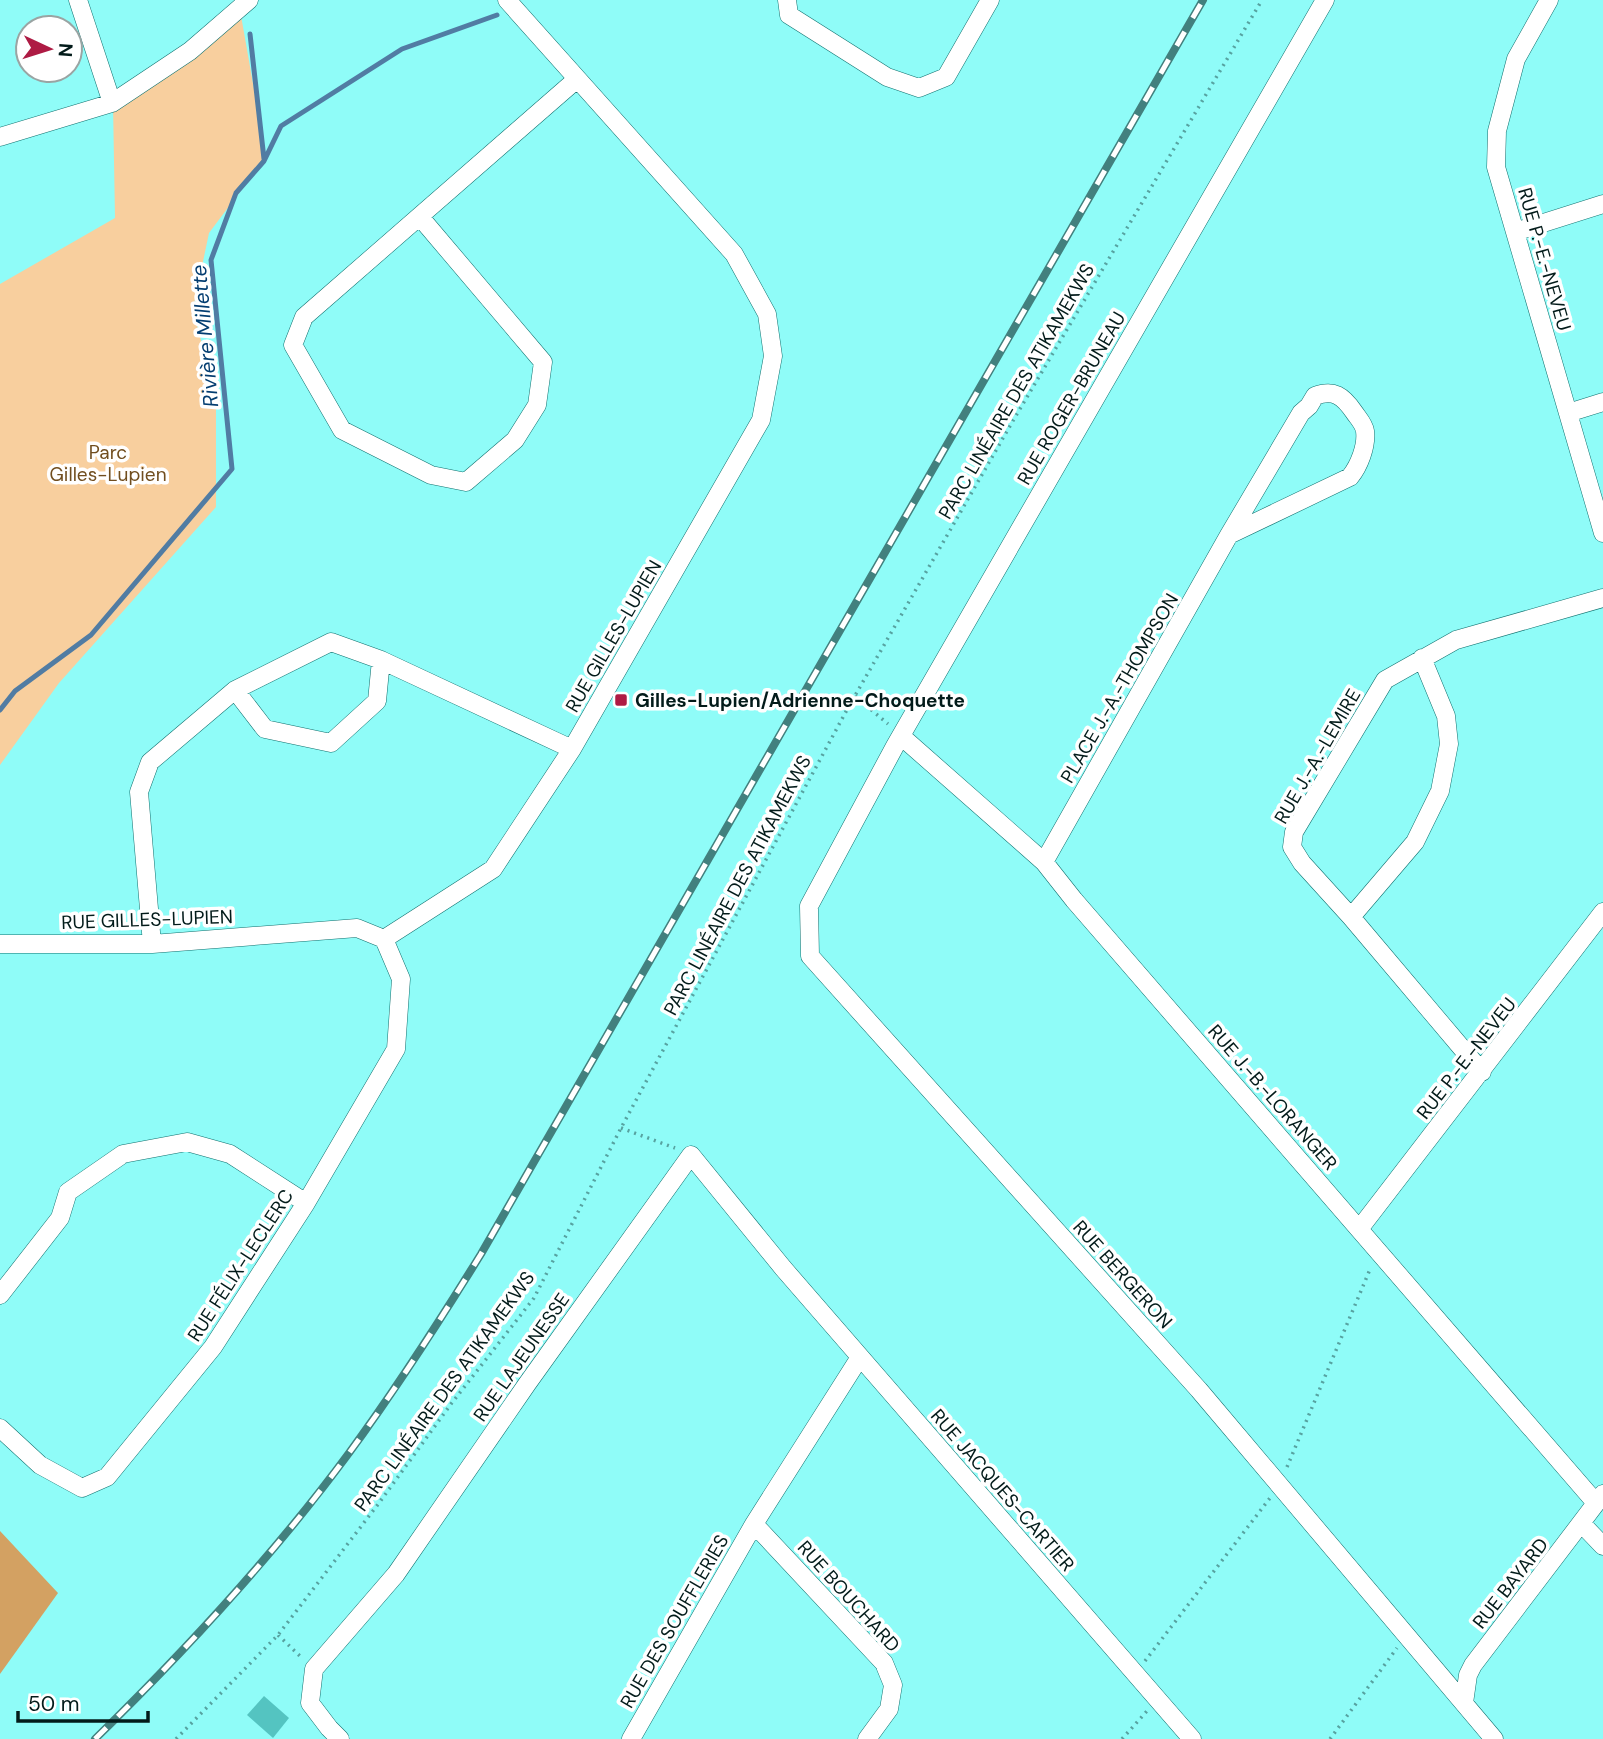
<svg xmlns="http://www.w3.org/2000/svg" width="1603" height="1739" font-family="'DM Sans',sans-serif">
  <style>
    .green { fill: #f8cf9e }
    .forest { fill: #d3a162 }
    .lines { fill: none; stroke-linecap: round; stroke-linejoin: round }
    .stream { stroke: #517ca3; stroke-width: 5 }
    .building { fill: #54c4c1 }
    .minor-casing { stroke: #11716f; stroke-width: 19 }
    .path { stroke: #57a2a0; stroke-width: 3.5; stroke-dasharray: 2 5; stroke-linecap: butt }
    .minor { stroke: #fff; stroke-width: 18 }
    .rail-casing { stroke: #42807e; stroke-width: 8 }
    .rail { stroke: #fff; stroke-width: 5; stroke-dasharray: 16; stroke-linecap: butt }
    .poi-dot { fill: #ae1b44; stroke: #fff; stroke-width: 2.5 }
    .labels { text-anchor: middle; stroke-width: 7; stroke-linejoin: round; paint-order: stroke }
    .street-label { font-size: 19px; fill: #031b1a; stroke: #fff }
    .park-label { font-size: 19px; fill: #714e1f; stroke: #fff }
    .poi-label { font-size: 19px; font-weight: bold; fill: #031b1a; stroke: #fff; text-anchor: start }
    .water-label { font-size: 21px; font-style: italic; fill: #033d70; stroke: #fff }
  </style>
  <rect width="100%" height="100%" fill="#8ffcf8"/>
  <!-- green -->
  <path class="green" d="M240 10 266 157 209 233 193 309 216 399V507L59 683 0 765V284L115 218 113 104Z"/>
  <!-- forest -->
  <path class="forest" d="M0 1531 58 1593 0 1674Z"/>
  <g class="lines">
    <!-- stream -->
    <path class="stream" d="M250 34 264 159
      M0 710 15 691 91 635 232 469 211 260 236 193 264 161 281 126 402 49 497 15"/>
  </g>
  <!-- building -->
  <path class="building" d="M264 1696 289 1718 273 1738 247 1715Z"/>
  <g class="lines">
    <!-- minor casing -->
    <g class="minor-casing">
      <path id="minor" d="M78 0 112 103
        M787 0 789 15 887 77 919 88 946 77 990 0
        M1325 0 895 746 809 906 810 956 1199 1390 1494 1739
        M1549 0 1516 59 1497 131 1496 167 1603 533
        M0 137 112 103 190 51 249 0
        M420 217 543 362 537 405 515 440 466 482 431 475 342 430 293 345 304 317 577 79
        M1515 232 1603 204
        M1568 413 1603 402
        M235 690 265 729 331 743 377 701 381 660
        M901 736 1044 862 1074 900 1596 1503
        M1044 862 1229 535 1301 413 1309 406 1315 396C1334 389 1343 396 1354 412 1358 418 1364 424 1365 431 1367 446 1359 466 1350 477L1229 535
        M1351 917 1415 842 1440 791 1449 744 1446 716 1422 658
        M384 939 493 869 572 749 761 420 773 356 767 314 734 254 507 0
        M0 944H152L357 928 384 939
        M152 944 139 792 150 762 235 690 331 642 381 660 572 749
        M1482 1072 1351 917 1302 863 1292 847 1294 832 1385 680 1456 640 1603 598
        M1360 1228 1603 912
        M0 1295 60 1218 68 1192 123 1154 187 1142 230 1154 306 1203
        M0 1428 40 1465 82 1488 107 1477 213 1347 306 1203 396 1049 401 979 384 939
        M754 1524 884 1663 893 1685 889 1709 867 1739
        M1582 1524 1603 1546
        M1464 1703 1468 1675 1473 1665 1603 1494
        M340 1739 329 1728 310 1703 314 1669 396 1574 527 1384 691 1155 783 1268 1192 1739
        M631 1739 754 1524 860 1357"/>
    </g>
    <!-- path -->
    <path class="path" d="M855 696 888 724
      M621 1128 675 1148
      M1287 1467 1371 1267
      M278 1635 302 1658
      M1145 1661 1270 1498
      M176 1739 278 1635 379 1503 451 1404 534 1298 621 1128 849 706 1014 419 1262 0
      M1122 1739 1147 1711
      M1330 1739 1397 1648"/>
    <!-- minor -->
    <use href="#minor" class="minor"/>
    <!-- rail casing -->
    <g class="rail-casing">
      <path id="rail" d="M95 1739C186 1650 273 1556 349 1453 396 1389 439 1322 481 1254L1203 0"/>
    </g>
    <!-- rail -->
    <use href="#rail" class="rail"/>
  </g>
  <!-- markers -->
  <rect class="poi-dot" x="614" y="693" width="14" height="14" rx="3.5"/>
  <g class="labels">
    <!-- street labels -->
    <g class="street-label">
      <text transform="translate(1545 259) rotate(74)" y="7">RUE P.-E.-NEVEU</text>
      <text transform="translate(1016 391) rotate(-60)" y="7">PARC LINÉAIRE DES ATIKAMEKWS</text>
      <text transform="translate(1071 398) rotate(-60)" y="7">RUE ROGER-BRUNEAU</text>
      <text transform="translate(613 636) rotate(-60)" y="7">RUE GILLES-LUPIEN</text>
      <text transform="translate(1119 688) rotate(-60)" y="7">PLACE J.-A.-THOMPSON</text>
      <text transform="translate(1317 756) rotate(-60)" y="7">RUE J.-A.-LEMIRE</text>
      <text transform="translate(737 885) rotate(-62)" y="7">PARC LINÉAIRE DES ATIKAMEKWS</text>
      <text transform="translate(147 919) rotate(-2)" y="7">RUE GILLES-LUPIEN</text>
      <text transform="translate(1466 1058) rotate(-52)" y="7">RUE P.-E.-NEVEU</text>
      <text transform="translate(1273 1097) rotate(49)" y="7">RUE J.-B.-LORANGER</text>
      <text transform="translate(240 1265) rotate(-57)" y="7">RUE FÉLIX-LECLERC</text>
      <text transform="translate(1123 1274) rotate(48)" y="7">RUE BERGERON</text>
      <text transform="translate(521 1357) rotate(-55)" y="7">RUE LAJEUNESSE</text>
      <text transform="translate(444 1391) rotate(-54)" y="7">PARC LINÉAIRE DES ATIKAMEKWS</text>
      <text transform="translate(1003 1490) rotate(49)" y="7">RUE JACQUES-CARTIER</text>
      <text transform="translate(1510 1583) rotate(-52)" y="7">RUE BAYARD</text>
      <text transform="translate(849 1596) rotate(48)" y="7">RUE BOUCHARD</text>
      <text transform="translate(674 1621) rotate(-60)" y="7">RUE DES SOUFFLERIES</text>
    </g>
    <!-- park labels -->
    <g class="park-label">
      <text x="108" y="459">Parc<tspan x="108" dy="22">Gilles-Lupien</tspan></text>
    </g>
    <!-- poi labels -->
    <g class="poi-label">
      <text x="635" y="707">Gilles-Lupien/Adrienne-Choquette</text>
    </g>
    <!-- water labels -->
    <g class="water-label">
      <text transform="translate(205 336) rotate(-95)" y="7">Rivière Millette</text>
    </g>
  </g>
  <!-- north arrow -->
  <g transform="translate(49 49) rotate(94)"><circle r="33" fill="#ffffff" stroke="#9aa4a3" stroke-width="2"/>
  <path d="M0-5L12 26L0 18L-12 26Z" fill="#ae1b44"/>
  <text y="-10" font-size="19" font-weight="bold" text-anchor="middle" fill="#031b1a">N</text>
  </g>
  <!-- scale -->
  <path d="M18 1711v10h130v-10" fill="none" stroke="#031b1a" stroke-width="3.5"/>
  <text x="28" y="1711" font-size="21" fill="#031b1a" stroke="#ffffff" stroke-width="5" paint-order="stroke">50 m</text>
</svg>
